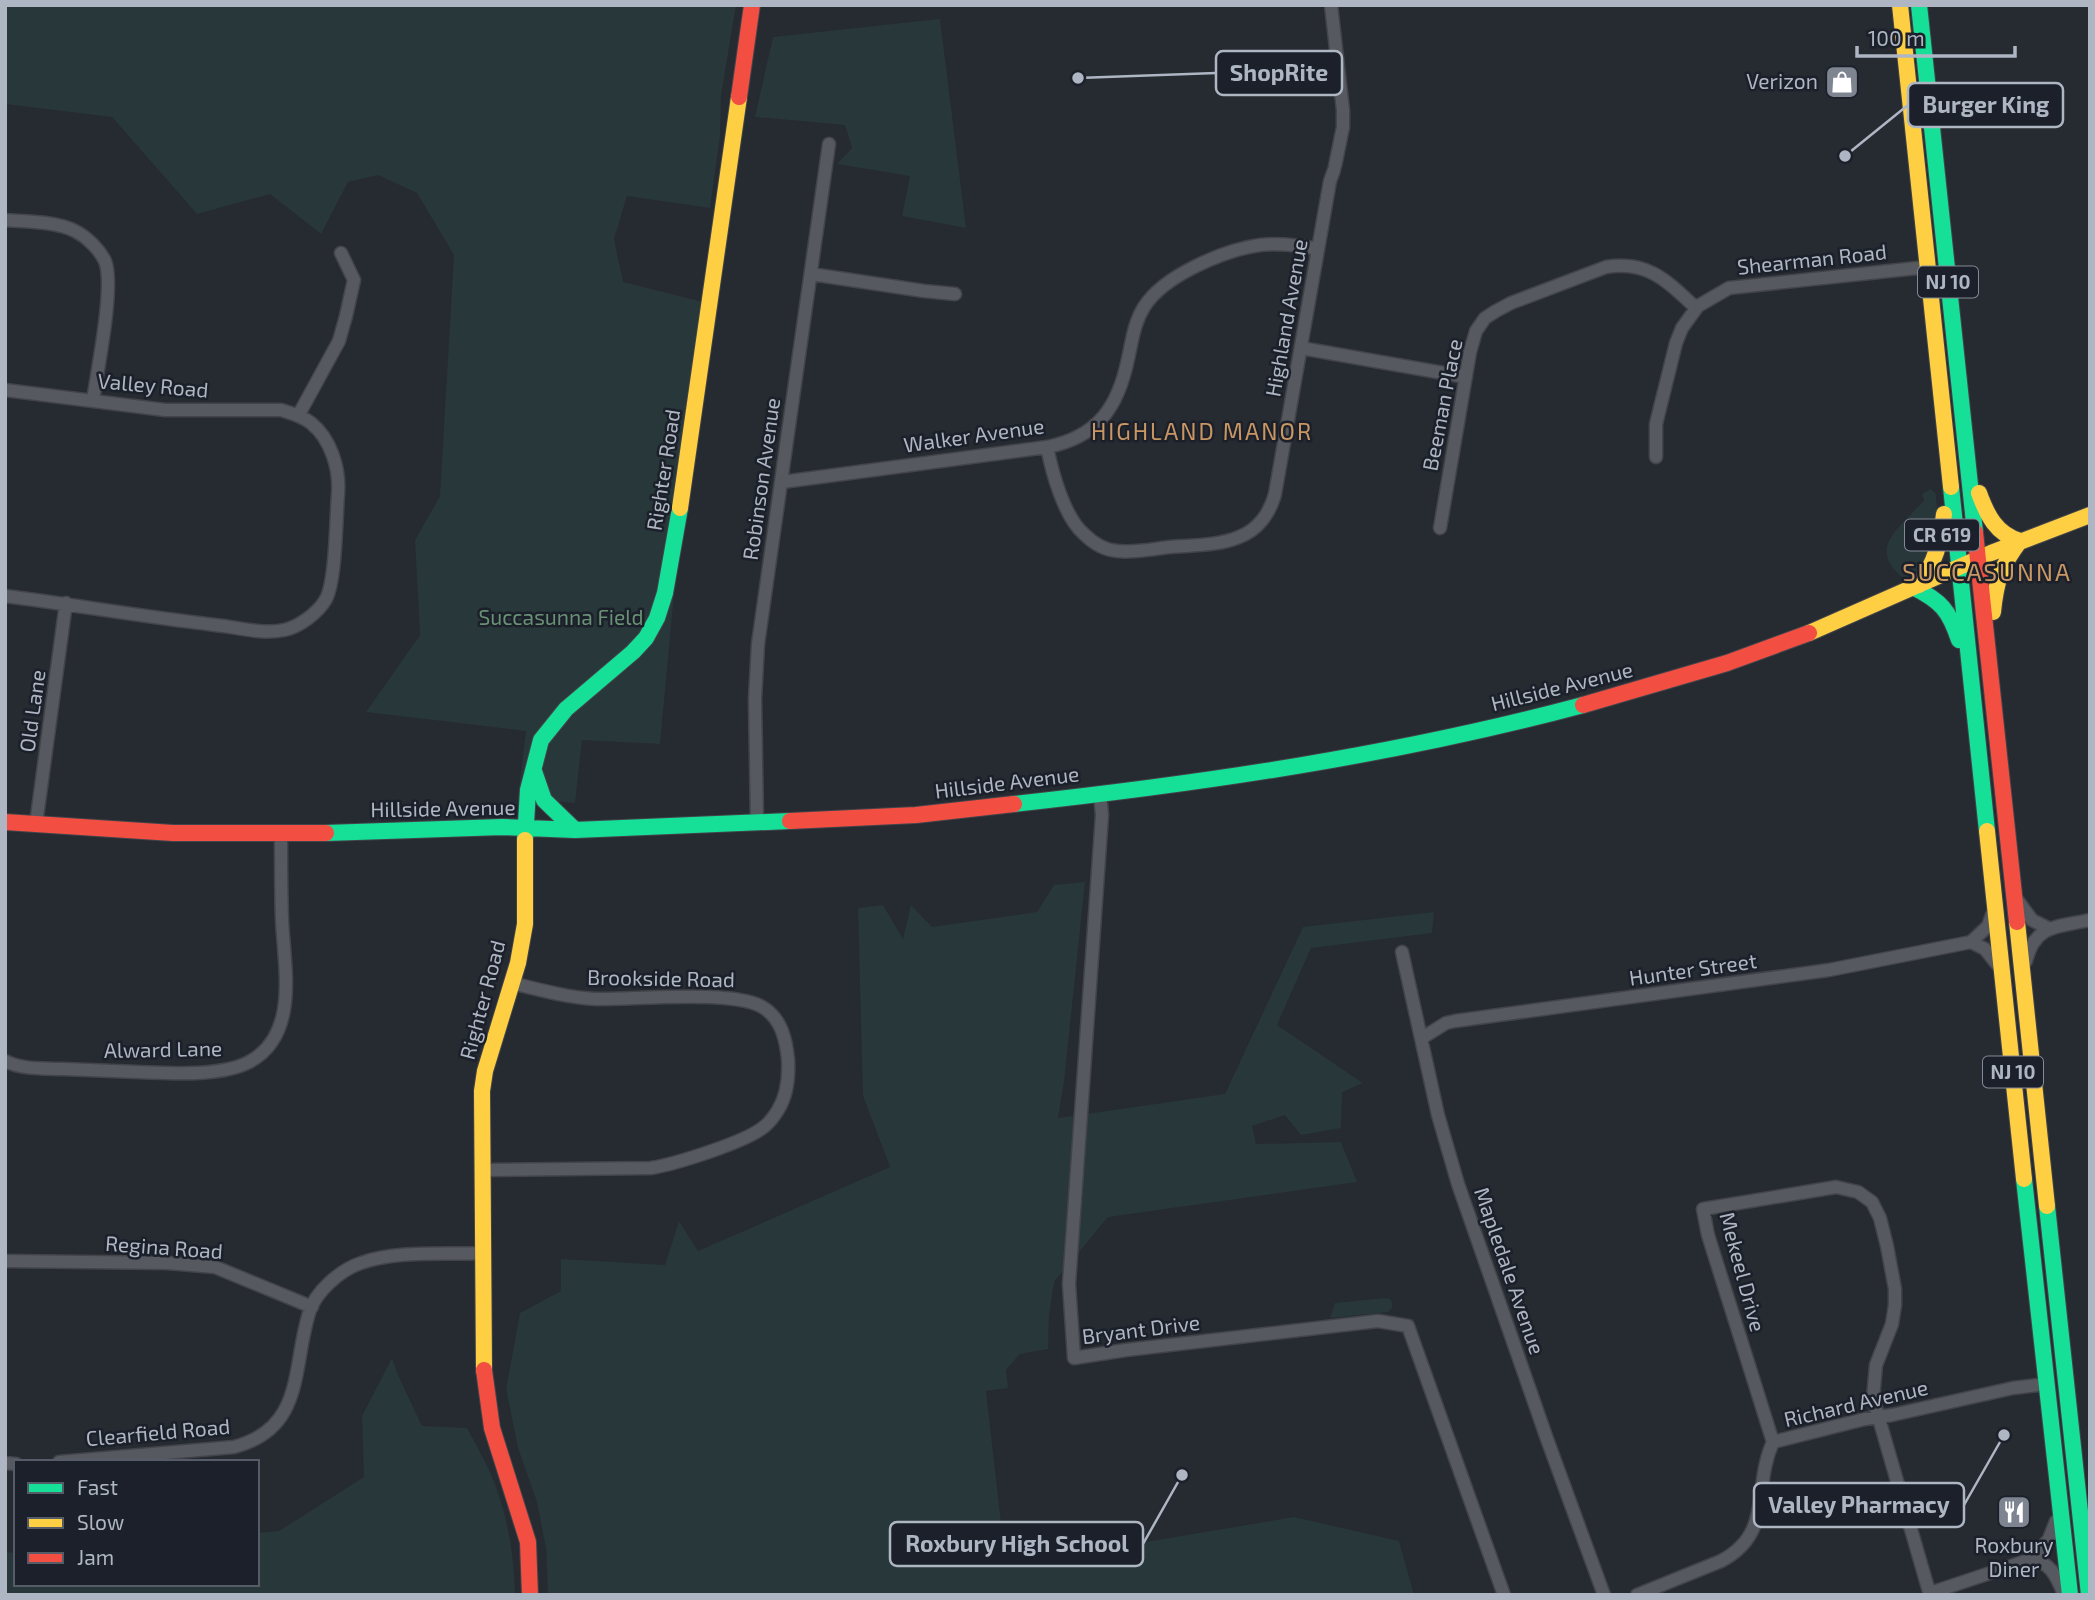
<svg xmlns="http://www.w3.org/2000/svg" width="2095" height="1600" font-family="'Exo 2',sans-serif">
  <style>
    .green { fill: #283739 }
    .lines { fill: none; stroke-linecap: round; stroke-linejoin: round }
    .street-casing { stroke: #42444a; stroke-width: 15 }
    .fast-casing { stroke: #42444a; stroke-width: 18 }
    .slow-casing { stroke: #42444a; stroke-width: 18 }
    .jam-casing { stroke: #42444a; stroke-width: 18 }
    .street { stroke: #56595f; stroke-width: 12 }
    .fast { stroke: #16e098; stroke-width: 16 }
    .slow { stroke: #ffcf43; stroke-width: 16 }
    .jam { stroke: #f24e42; stroke-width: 16 }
    .labels { text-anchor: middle; stroke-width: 5; stroke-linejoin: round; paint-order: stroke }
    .shield { fill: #1b202a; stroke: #838995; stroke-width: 2 }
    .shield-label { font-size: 19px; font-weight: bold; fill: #afb6c3 }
    .poi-label { font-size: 21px; fill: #afb6c3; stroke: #1b202a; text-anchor: end }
    .street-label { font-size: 21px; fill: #afb6c3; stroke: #1b202a }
    .park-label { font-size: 21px; fill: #699175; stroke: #1b202a }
    .neighbourhood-label { font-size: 23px; letter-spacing: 2px; fill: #c99764; stroke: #1b202a }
    .quarter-label { font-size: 24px; letter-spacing: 2px; fill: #c99764; stroke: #1b202a }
    .leader { fill: none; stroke: #afb6c3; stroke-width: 2.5 }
    .callout-dot { fill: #afb6c3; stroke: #1b202a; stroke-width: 2.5 }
    .callout { fill: #1b202a; stroke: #afb6c3; stroke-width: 2.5 }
    .callout-label { font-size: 23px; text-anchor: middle; font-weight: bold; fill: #afb6c3 }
  </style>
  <rect width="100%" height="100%" fill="#262a31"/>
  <!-- green -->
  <path class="green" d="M5 5H736L721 96 720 136 710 208 627 196 614 239 623 282 703 302 698 337 660 744 582 740 575 803 518 798 526 731 366 712 420 635 415 540 440 496 454 255 417 193 378 175 348 182 321 234 270 194 197 214 112 117 5 104Z
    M939 19H940L966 228 902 216 910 176 837 164 852 148 845 125 755 117 773 37Z
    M1931 489 1936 494 1937 512 1927 565 1905 579C1863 548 1903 526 1924 500L1922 494Z
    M1085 882 1064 1082 1058 1118 1225 1094 1303 927 1434 912 1432 933 1311 948 1277 1025 1363 1083 1342 1092 1341 1128 1301 1135 1285 1115 1252 1126 1256 1144 1341 1142 1357 1182 1108 1217 1054 1282 1049 1315 1048 1349 1020 1354 1006 1370 1008 1388 986 1391 1001 1523 1021 1540 1072 1552 1110 1548 1294 1517 1399 1541 1414 1595H548L546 1548 537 1502 518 1448 506 1389 520 1313 561 1291V1259L665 1265 679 1221 698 1251 890 1167 863 1096 858 908 883 905 903 939 911 905 932 927 1037 912 1054 885Z
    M1386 1298 1390 1299 1392 1303V1308L1388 1312 1330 1318 1335 1303Z
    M392 1358 397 1373 422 1426 467 1428C475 1443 483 1457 490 1472 507 1510 514 1553 515 1595H5V1552L16 1553V1584H257V1533L279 1531 364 1477 362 1416Z"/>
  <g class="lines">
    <!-- street casing -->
    <g class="street-casing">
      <path id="street" d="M1331 5 1343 110V127L1335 166
        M5 220C27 222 55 221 75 231 87 237 99 249 105 261 115 286 97 371 93 401
        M811 274 924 291 955 294
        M1301 348 1466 377
        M5 390 165 410H281C291 413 302 416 311 423 331 439 340 469 338 494 336 519 336 580 326 599 318 613 299 627 284 630 263 635 237 627 215 625 145 617 75 605 5 596
        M298 416 339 341 346 316 354 280 341 253
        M1047 447C1052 472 1064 517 1084 534 1093 543 1105 550 1117 551 1134 553 1153 549 1170 547 1192 545 1218 546 1239 537 1258 530 1270 513 1275 494L1330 181 1334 170
        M1656 457V424L1676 343 1682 328 1698 306 1729 288 1927 267
        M782 482 1047 447C1098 437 1118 407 1128 359 1132 341 1134 323 1144 307 1163 276 1224 250 1260 245 1280 243 1298 245 1318 249
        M1440 528 1470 352 1476 331 1485 318 1496 311 1511 303 1606 267C1648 260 1667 281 1696 308
        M1100 794 1102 815 1069 1284 1074 1358 1126 1350 1378 1321 1408 1326 1504 1595
        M757 821 755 699 758 644 829 144
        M36 824 66 603
        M2018 901 2032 920 2048 928
        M1971 942 1985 949 1997 964
        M1402 952 1438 1115 1458 1184 1547 1439 1604 1595
        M2026 961C2035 924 2058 927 2090 920
        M1422 1038 1446 1023 1455 1021 1829 970 1971 942 1988 926 1992 915
        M5 1061C23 1070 44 1068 63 1069 88 1070 113 1071 138 1072 171 1073 220 1077 249 1062 300 1035 284 966 282 920 281 891 281 862 281 834
        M482 1170 651 1168C675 1164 747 1142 765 1126 770 1122 775 1115 778 1110 788 1094 789 1076 788 1059 786 1039 781 1019 764 1008 735 989 634 1000 595 999 566 997 540 990 512 983
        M5 1261 167 1263 215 1267 312 1307
        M1773 1442 1708 1235 1703 1209 1836 1187 1858 1192 1872 1202 1880 1218 1887 1246 1895 1289V1305L1892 1324 1876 1365 1873 1398 1930 1595
        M59 1462 234 1447C305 1428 292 1368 309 1313 315 1292 340 1270 361 1263 396 1250 445 1255 483 1253
        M5 1463 16 1464
        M2032 1559C2050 1563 2056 1575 2063 1592
        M1930 1593 2032 1559 2049 1539 2056 1521
        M1637 1595 1721 1561C1774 1533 1752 1488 1773 1442L1865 1419 1892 1415 2013 1388 2046 1384"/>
    </g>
    <!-- fast casing -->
    <g class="fast-casing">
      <path id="fast" d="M1919 5 1975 532
        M1951 487 1987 831
        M1913 587C1941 601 1949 610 1959 640
        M534 771 544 800 575 830
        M1014 804C1206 783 1396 755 1583 705
        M326 833 502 827 575 830 790 821
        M525 840 528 790 541 740 566 709 633 652 646 638 657 618 665 593 680 508
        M2024 1179 2070 1595
        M2047 1206 2089 1595"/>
    </g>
    <!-- slow casing -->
    <g class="slow-casing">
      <path id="slow" d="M1900 5 1951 487
        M1979 493C1987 515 1996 534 2020 541 2001 566 1996 581 1993 612
        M680 508 739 97
        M1919 585C1935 563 1941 541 1944 514
        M1809 633 1991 553 2090 515
        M1987 831 2024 1179
        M2017 922 2047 1206
        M484 1370 482 1091 485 1071 518 963 525 924V840"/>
    </g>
    <!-- jam casing -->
    <g class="jam-casing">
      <path id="jam" d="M739 97 752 5
        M1975 532 2017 922
        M1583 705 1727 663 1809 633
        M790 821 916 815 1014 804
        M5 822 173 833H326
        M484 1370 492 1428 528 1542 530 1595"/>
    </g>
    <!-- street -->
    <use href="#street" class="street"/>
    <!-- fast -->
    <use href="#fast" class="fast"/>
    <!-- slow -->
    <use href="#slow" class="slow"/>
    <!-- jam -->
    <use href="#jam" class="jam"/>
  </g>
  <!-- icons -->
  <defs>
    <g id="shop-square" transform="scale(1.75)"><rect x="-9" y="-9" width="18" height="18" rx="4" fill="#7f8590" stroke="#1b202a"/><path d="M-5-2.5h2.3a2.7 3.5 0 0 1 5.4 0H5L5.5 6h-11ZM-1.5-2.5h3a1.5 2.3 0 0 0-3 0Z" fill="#fff"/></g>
    <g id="restaurant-square" transform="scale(1.75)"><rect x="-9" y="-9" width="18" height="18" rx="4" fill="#7f8590" stroke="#1b202a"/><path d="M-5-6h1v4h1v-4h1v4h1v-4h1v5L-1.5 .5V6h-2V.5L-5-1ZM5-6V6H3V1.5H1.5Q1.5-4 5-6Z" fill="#fff"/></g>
  </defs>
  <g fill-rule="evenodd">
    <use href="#shop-square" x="1842" y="82"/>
    <use href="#restaurant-square" x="2014" y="1512"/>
  </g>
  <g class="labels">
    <!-- shield labels -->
    <g class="shield">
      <rect x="1918" y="266.5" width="60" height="31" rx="5"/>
      <rect x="1905" y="519.5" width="74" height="31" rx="5"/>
      <rect x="1983" y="1056.5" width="60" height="31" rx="5"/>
    </g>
    <g class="shield-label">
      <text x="1948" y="289">NJ 10</text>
      <text x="1942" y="542">CR 619</text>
      <text x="2013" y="1079">NJ 10</text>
    </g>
    <!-- poi labels -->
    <g class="poi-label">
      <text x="1818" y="89">Verizon</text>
      <text x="2014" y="1553" text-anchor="middle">Roxbury<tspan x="2014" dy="24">Diner</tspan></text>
    </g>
    <!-- street labels -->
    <g class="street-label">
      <text transform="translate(1812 260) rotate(-6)" y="7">Shearman Road</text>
      <text transform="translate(1287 318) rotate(-80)" y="7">Highland Avenue</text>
      <text transform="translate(153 386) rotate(5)" y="7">Valley Road</text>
      <text transform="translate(1443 405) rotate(-79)" y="7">Beeman Place</text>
      <text transform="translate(974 436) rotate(-8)" y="7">Walker Avenue</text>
      <text transform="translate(664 470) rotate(-81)" y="7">Righter Road</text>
      <text transform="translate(762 479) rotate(-82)" y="7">Robinson Avenue</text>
      <text transform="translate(1562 687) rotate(-14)" y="7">Hillside Avenue</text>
      <text transform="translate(33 711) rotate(-82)" y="7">Old Lane</text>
      <text transform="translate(1007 783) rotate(-7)" y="7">Hillside Avenue</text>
      <text transform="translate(443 809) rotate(-1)" y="7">Hillside Avenue</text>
      <text transform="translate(1693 970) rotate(-8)" y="7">Hunter Street</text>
      <text transform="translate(661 979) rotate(1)" y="7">Brookside Road</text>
      <text transform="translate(483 1000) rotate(-75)" y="7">Righter Road</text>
      <text transform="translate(163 1050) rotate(-1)" y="7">Alward Lane</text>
      <text transform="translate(164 1248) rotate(4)" y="7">Regina Road</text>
      <text transform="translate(1509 1271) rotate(71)" y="7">Mapledale Avenue</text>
      <text transform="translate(1742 1272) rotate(75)" y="7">Mekeel Drive</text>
      <text transform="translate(1141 1330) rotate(-7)" y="7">Bryant Drive</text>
      <text transform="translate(1856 1404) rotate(-13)" y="7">Richard Avenue</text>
      <text transform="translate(158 1433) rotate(-5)" y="7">Clearfield Road</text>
    </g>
    <!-- park labels -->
    <g class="park-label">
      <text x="561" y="625">Succasunna Field</text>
    </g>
    <!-- neighbourhood labels -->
    <g class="neighbourhood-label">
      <text x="1202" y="440">HIGHLAND MANOR</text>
    </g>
    <!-- quarter labels -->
    <g class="quarter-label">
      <text x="1987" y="581">SUCCASUNNA</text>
    </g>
  </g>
  <!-- callouts -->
  <path class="leader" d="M1078 78L1216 73M1845 156L1908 105M2004 1435L1964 1505M1182 1475L1143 1544"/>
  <g class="callout-dot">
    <circle cx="1078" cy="78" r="7"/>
    <circle cx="1845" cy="156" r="7"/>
    <circle cx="2004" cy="1435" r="7"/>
    <circle cx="1182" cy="1475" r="7"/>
  </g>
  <g class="callout">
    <rect x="1216" y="51" width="126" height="44" rx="7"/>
    <rect x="1908" y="83" width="155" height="44" rx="7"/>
    <rect x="1754" y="1483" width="210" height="44" rx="7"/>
    <rect x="890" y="1522" width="253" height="44" rx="7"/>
  </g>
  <g class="callout-label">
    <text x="1279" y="81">ShopRite</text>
    <text x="1986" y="113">Burger King</text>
    <text x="1859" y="1513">Valley Pharmacy</text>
    <text x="1017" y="1552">Roxbury High School</text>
  </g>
  <!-- border -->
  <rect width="2095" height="1600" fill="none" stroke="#afb6c3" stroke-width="14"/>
  <!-- legend -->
  <rect x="14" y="1460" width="245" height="126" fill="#1b202a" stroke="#565c67" stroke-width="2"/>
  <rect x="28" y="1483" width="35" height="10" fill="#16e098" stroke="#565c67" stroke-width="2"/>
  <text x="77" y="1495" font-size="21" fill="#afb6c3">Fast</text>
  <rect x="28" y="1518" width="35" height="10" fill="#ffcf43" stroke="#565c67" stroke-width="2"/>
  <text x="77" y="1530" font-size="21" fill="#afb6c3">Slow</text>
  <rect x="28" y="1553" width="35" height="10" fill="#f24e42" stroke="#565c67" stroke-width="2"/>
  <text x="77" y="1565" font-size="21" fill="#afb6c3">Jam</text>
  <!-- scale -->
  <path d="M1857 46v10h158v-10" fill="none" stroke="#afb6c3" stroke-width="3.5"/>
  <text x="1868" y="46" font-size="21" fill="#afb6c3" stroke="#1b202a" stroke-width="5" paint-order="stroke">100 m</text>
</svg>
